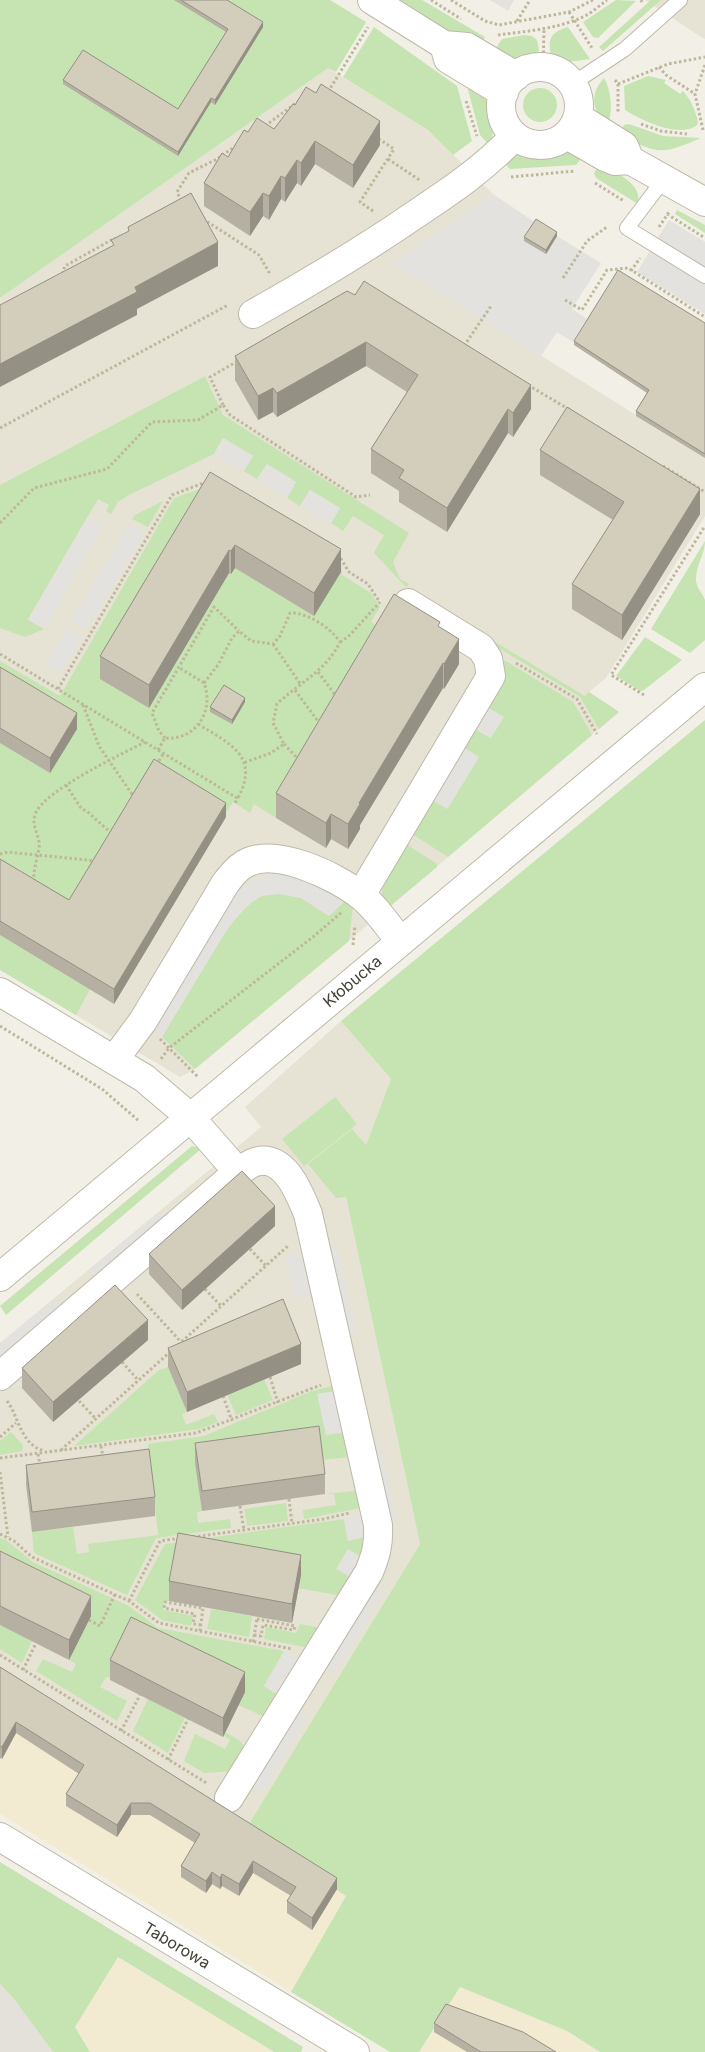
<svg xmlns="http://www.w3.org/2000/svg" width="705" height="2052" font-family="Inter,sans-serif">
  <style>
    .residential { fill: #e6e3d4 }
    .commercial { fill: #f3ead2 }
    .industrial { fill: #e4e1db }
    .green { fill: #c5e4b1 }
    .parking { fill: #e3e2de }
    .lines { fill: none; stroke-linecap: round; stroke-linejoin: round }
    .service-casing { stroke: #bdb9a9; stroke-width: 16 }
    .minor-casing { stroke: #bdb9a9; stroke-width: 30 }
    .tertiary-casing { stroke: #bdb9a9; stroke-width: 30 }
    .path { stroke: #beb79b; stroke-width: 3; stroke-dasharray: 2.5 2.5; stroke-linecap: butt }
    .service { stroke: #fff; stroke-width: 14 }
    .minor { stroke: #fff; stroke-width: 28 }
    .tertiary { stroke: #fff; stroke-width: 28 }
    .wall { fill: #b5b0a2 }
    .shaded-wall { fill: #949084 }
    .building { fill: #d3cdbc; stroke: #949084 }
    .labels { text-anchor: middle; stroke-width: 4.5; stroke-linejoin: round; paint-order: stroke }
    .street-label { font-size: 16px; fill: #444136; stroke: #fff }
  </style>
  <rect width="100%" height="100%" fill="#f2f0e6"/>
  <!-- residential -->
  <path class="residential" d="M645 0H705V39L701 37Z
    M328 68 428 130 493 194 394 264 705 458V516L606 678 589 692 619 712 388 908 195 1069 180 1077 0 970V597L51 518 222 415 205 376 0 485V298Z
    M341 1021 391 1079 346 1197 420 1544 244 1832 0 1703V1343L261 1127 245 1107Z"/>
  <!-- commercial -->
  <path class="commercial" d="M0 1703 346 1896 291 1992 0 1814Z
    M117 1957 274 2052H90L75 2027Z
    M460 1987 567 2031 600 2052H419Z"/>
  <!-- industrial -->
  <path class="industrial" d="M0 1984 14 1999 53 2052H0Z"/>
  <!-- green -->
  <path class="green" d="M0 0H330L366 22 336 72 328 68 0 298Z
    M399 0H422L485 37 480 46 415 13Z
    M616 0 636 1 598 38 593 37 583 22Z
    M651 0H661L603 51 599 47Z
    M374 27 457 86 472 141 453 155 428 130 343 77Z
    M568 27 590 59 568 62 551 55C547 37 552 32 568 27Z
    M524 35 532 36 537 40 539 50 535 57 515 61 492 54 502 39Z
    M648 76 666 80 664 83 680 94 683 91C691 100 696 111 698 123L696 126C678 138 641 120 625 110L624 86Z
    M604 78C611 90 614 112 607 125 592 111 589 94 604 78Z
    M473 82C489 100 500 122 489 145L480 135 468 90Z
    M523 105a17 17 0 1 1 34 0a17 17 0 1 1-34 0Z
    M629 124 663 136 701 138C662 155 656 155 619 133L624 125Z
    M559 147H568L586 152 576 165 510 169 504 163 523 152Z
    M600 163C615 173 643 183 638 204L596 178 594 173Z
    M677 210 705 225V233L675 214Z
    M205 376 223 415 409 533 393 562 400 579 409 584 406 587 374 553 384 535 353 516 343 531 331 523 340 508 310 490 300 506 287 498 296 482 267 464 257 479 244 471 253 456 223 438 214 454 127 496 118 502 111 514 106 511 109 505 98 499 28 619 44 629 25 637 0 628V485Z
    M209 486 341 562 342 575 371 593 380 607 371 622 391 634 276 818 254 804 250 813 233 802 224 816 69 915 0 892V661L60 696 174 498Z
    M163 501 148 527 132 519 135 515Z
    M705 541C705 554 696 565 696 579 696 588 702 592 705 600 705 610 705 629 705 640L690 653 651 629Z
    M487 637 585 696 589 692 619 712 599 729 580 697 492 644Z
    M645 637 682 660 644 690 640 691 616 676Z
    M502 661H506L573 702 592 735 448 857 412 834 432 800 448 808 479 757 463 747 474 729 503 717 487 707Z
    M705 720V2052H600L567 2031 460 1987 419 2052H390L291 1992 346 1896 244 1832 420 1544 346 1197 336 1198 308 1164 352 1129 366 1145 391 1079 341 1021Z
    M406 844 437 864V867L388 908C371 889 395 863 406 844Z
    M279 894 301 898 329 916 346 900 353 905 349 941 195 1069 162 1037C183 1003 228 913 260 897 265 894 273 894 279 894Z
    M0 935 90 989 76 1015 0 970Z
    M335 1097 357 1124 304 1166 282 1139Z
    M192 1146 201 1149 6 1315 0 1306Z
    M168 1367 187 1412 182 1414 186 1425 214 1414 218 1422 200 1429 74 1446 159 1370Z
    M264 1379 273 1400 236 1415 227 1394Z
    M336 1385 337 1391 317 1394 346 1432 351 1457 321 1460 196 1463 202 1511 197 1512 198 1523 230 1519 231 1528 156 1538 127 1595 34 1553 32 1532 73 1527 77 1554 89 1552 88 1544 158 1535 148 1444 204 1436 312 1391Z
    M11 1432 23 1445 22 1451 0 1455V1441Z
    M353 1491 358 1493 361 1508 304 1519 303 1510 336 1505 334 1494H325Z
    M286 1503 288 1521 247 1526 244 1509Z
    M344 1519 348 1541 369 1536 365 1559 337 1569 354 1579 342 1596 298 1588 300 1575 178 1553 169 1601H164L163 1610 193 1616 191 1626 162 1620 135 1600 165 1544Z
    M0 1538 6 1540 33 1562 129 1606 158 1628 284 1651 264 1686 278 1695 267 1718 238 1705 244 1692 106 1677 100 1687 127 1701 117 1721 36 1671 43 1659 72 1672 76 1664 69 1660 91 1616 0 1570Z
    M211 1609 252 1616 249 1637 207 1629Z
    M300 1624 316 1627 320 1632 310 1648 264 1639 266 1627 296 1633Z
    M0 1625 32 1641 22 1663 0 1649Z
    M148 1699 185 1718 168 1753 133 1731Z
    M225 1732 237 1739 245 1746 235 1771 204 1773 184 1761 195 1734 225 1749 230 1740 223 1735Z
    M0 1862 303 2047 301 2052H274L118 1957 75 2027 90 2052H53L14 1999 0 1984Z"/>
  <!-- parking -->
  <path class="parking" d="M490 0H514L508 11Z
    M493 194 536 223 546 254 557 236 601 263 572 309 587 319 573 342 557 332 541 356 393 264Z
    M669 220 705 242V314L637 272Z
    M223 438 253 456 244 471 214 454Z
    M267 464 296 482 287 498 257 479Z
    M310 490 340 508 331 523 300 506Z
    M88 516 104 525 44 629 28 620Z
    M130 524 145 533 87 629 71 620Z
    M67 628 83 637 60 674 45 664Z
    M487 707 504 717 491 738 474 729Z
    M463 747 479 757 447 809 432 800Z
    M268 873H289L304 877 346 900 329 916 301 898 279 894 261 896 247 906 231 923 162 1037 148 1024 237 888Z
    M157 1214 172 1220 94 1285 90 1269Z
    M325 1243 338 1250 356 1330 346 1340Z
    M308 1250 318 1293 295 1298 285 1255Z
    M54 1299 71 1304 0 1364V1343Z
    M337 1391 346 1432 326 1435 317 1394Z
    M366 1432 379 1438 397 1520 387 1532Z
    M363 1515 369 1536 348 1541 344 1519Z
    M348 1549 365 1559 354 1579 336 1569Z
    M377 1583 382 1595 336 1670 321 1673Z
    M285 1650 300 1659 278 1695 264 1686Z
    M301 1705 306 1719 264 1789 249 1788Z"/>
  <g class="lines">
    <!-- service casing -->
    <g class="service-casing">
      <path id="service" d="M572 84 625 49 680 0
        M664 179 627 228 705 276"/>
    </g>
    <!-- minor casing -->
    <g class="minor-casing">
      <path id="minor" d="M253 314C308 283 361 252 413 216 452 190 482 170 515 136
        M361 895 491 676 488 659 481 648 408 603
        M0 992 144 1078 190 1117 238 1172C243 1169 249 1164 255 1162 284 1152 300 1194 308 1214L378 1525C379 1544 376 1555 369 1572L229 1798
        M114 1060 143 1021 225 884C230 877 235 870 243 865 273 845 335 876 360 895 375 906 388 926 400 941
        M0 1376 238 1172
        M0 1837 355 2052"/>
    </g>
    <!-- tertiary casing -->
    <g class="tertiary-casing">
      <path id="tertiary" d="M372 0 444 45 467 47 516 76
        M444 45 448 59 504 93
        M501 106a39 39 0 1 1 78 0a39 39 0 1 1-78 0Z
        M578 117 624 146 630 160
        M567 135 605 157 615 161 630 160 705 202
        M0 1277 705 687"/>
    </g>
    <!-- path -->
    <path class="path" d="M431 0 461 19
      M451 0 485 21 499 25 569 12 593 0
      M641 0 642 2
      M569 12 592 48
      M517 21 530 0
      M498 35C527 31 558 29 585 16 593 12 600 5 607 0
      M659 67 666 75 695 94
      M543 68 544 29
      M615 80 618 84V112
      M618 84 668 64 705 57
      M328 92 368 27
      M466 101 477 136
      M641 124 661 131 687 134
      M265 126 300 100
      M703 130 695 94 705 65
      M388 159 421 181
      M511 177 575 171
      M595 183 624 201
      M181 201 177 192 189 173 217 159 237 145
      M373 211 360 202 394 149 379 139
      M667 214 705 238
      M203 219 259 255 270 274
      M659 227 669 212
      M631 271 640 258
      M62 274 65 266 115 238
      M563 278 587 241 607 227
      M565 300 582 310 607 270 628 268 705 317
      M464 346 491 306
      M528 385 570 410
      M223 405 210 377 238 361
      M0 428 228 305
      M663 466 705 492
      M0 523 34 488 107 469 152 422 198 420 223 405 230 415 356 497 370 495
      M338 554 349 572 368 584 379 601
      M340 642 348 637 380 602
      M273 644 301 685
      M0 654 237 798 235 804
      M516 663 577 699 597 734
      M318 672 336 696
      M204 683 218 665 232 638 239 631 251 641 273 644 280 636 290 613C307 612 331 628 340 642 326 671 299 683 277 704L273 723 284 744 271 753 243 763
      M58 689 172 495 206 482
      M295 690 320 724
      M644 695 611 675 705 526
      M83 705 99 746 134 797
      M198 724C230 744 260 756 238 798
      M165 738 159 731 152 713 214 607 239 631
      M284 744 299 760
      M158 750 165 738C195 741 215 711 204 683L178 667
      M156 765 164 753
      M66 785 81 808 89 813 111 833
      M0 854 8 852 96 861
      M34 882C33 869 37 861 39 848 41 837 31 827 35 815 41 792 122 754 145 742
      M353 945 355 925
      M0 1026 102 1089 139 1121
      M160 1039 198 1077
      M161 1059 169 1048 313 937 342 912
      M250 1249 266 1266
      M205 1289 221 1306
      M137 1294 181 1342
      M178 1345 289 1245
      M122 1362 138 1380
      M270 1377 278 1403
      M223 1396 232 1421
      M7 1401C19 1417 21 1446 45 1451
      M79 1401 96 1419
      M0 1437 16 1423
      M101 1446 103 1457
      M61 1450 170 1352
      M38 1454 40 1465
      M0 1458 196 1433 321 1385
      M0 1472 8 1537
      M289 1499 292 1524
      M240 1506 244 1530
      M0 1534 14 1541 32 1557 129 1601 159 1623 292 1649
      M193 1537 324 1519 349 1513
      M129 1601 160 1541 181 1538
      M89 1620 100 1626 115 1594
      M200 1631 203 1608 165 1602 164 1608 195 1614 193 1624 201 1625
      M254 1635 261 1636 263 1625 294 1630 295 1626 257 1619
      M253 1642 257 1618
      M0 1655 208 1784
      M23 1670 36 1643
      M121 1731 140 1695
      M168 1760 188 1719"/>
    <!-- service -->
    <use href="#service" class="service"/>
    <!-- minor -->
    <use href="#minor" class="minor"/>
    <!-- tertiary -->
    <use href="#tertiary" class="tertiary"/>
  </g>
  <!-- wall -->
  <path class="wall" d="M174 0H227L263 27 215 105 211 102 178 156 63 84V80L178 109 226 32Z
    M295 105 380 145 353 188 315 164 301 186 297 183 285 202 281 199 269 220 263 216 250 236 204 206V183L228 157 248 132 274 129Z
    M557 236 546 254 524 241V237Z
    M347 291 531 409 513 437 508 433 447 532 399 502V491L371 473V449L407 392 366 366 277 417 273 412 258 420 235 380V356Z
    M705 323V458L636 416V411L647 393 574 345V341Z
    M540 450 700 514 622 640 572 609V584L613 520 540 475Z
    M210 472 341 572 314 616 235 568 231 574 229 573 149 708 100 679V656Z
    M440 628 459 664 444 689 443 688 360 825V829L348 849 331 839 326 848 276 818V793Z
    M0 667 77 729 50 773 0 743Z
    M245 702 232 724 210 712V707Z
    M226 817 114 1004 0 935V859L69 900Z
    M275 1226 182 1310 149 1274V1254Z
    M148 1340 53 1422 22 1388V1368Z
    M168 1348 301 1364 187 1412 168 1367Z
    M195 1443 325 1474V1494L202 1511 195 1463Z
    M26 1465 155 1497V1516L32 1532 26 1485Z
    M0 1551 91 1616 69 1660 0 1625Z
    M301 1575 292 1623 169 1601V1581Z
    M110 1660 245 1692 223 1737 110 1680Z
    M0 1667 337 1889 312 1930 287 1913V1901L291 1896 253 1873 239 1896 222 1886 220 1889 212 1884 206 1893 181 1877V1866L195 1843 150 1815H131L117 1837 66 1806V1794L79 1774 16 1733 2 1759 0 1758Z
    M434 2023 556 2052H467L434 2032Z"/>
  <!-- shaded-wall -->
  <path class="shaded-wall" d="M263 22V27L215 105V100Z
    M211 98V102L178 156V152Z
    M380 121V145L353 188V165Z
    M315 141V164L301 186V163Z
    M297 160V183L285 202V178Z
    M281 176V199L269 220V196Z
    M263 193V216L250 236V212Z
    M557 232V236L546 254V250Z
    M218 242V266L137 309V315L0 387V364L135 287Z
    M366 342V366L277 417V393Z
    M531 385V409L513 437V413Z
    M273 388V412L258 420V396Z
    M508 409V433L447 532V508Z
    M700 489V514L622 640V615Z
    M235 545V568L231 574V551Z
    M341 549V572L314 616V593Z
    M229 550V573L149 708V685Z
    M459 639V664L444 689V664Z
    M443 663V688L360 825V829L348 849V824L359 803Z
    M245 698V702L232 724V720Z
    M77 713V729L50 773V758Z
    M226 803V817L114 1004V989Z
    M331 814V839L326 848V823Z
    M275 1206V1226L182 1310V1290Z
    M148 1320V1340L53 1422V1402Z
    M301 1344V1364L187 1412V1392Z
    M301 1555V1575L292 1623V1604Z
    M91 1596V1616L69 1660V1640Z
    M245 1672V1692L223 1737V1718Z
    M16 1722V1733L2 1759V1747Z
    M131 1803V1815L117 1837V1825Z
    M253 1861V1873L239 1896V1884Z
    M212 1872V1884L206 1893V1881Z
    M222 1874V1886L220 1889V1878Z
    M337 1878V1889L312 1930V1918Z"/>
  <!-- building -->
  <path class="building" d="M181 0H227L263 22 215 100 211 98 178 152 63 80 83 50 178 109 228 29Z
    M321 84 380 121 353 165 315 141 301 163 297 160 285 178 281 176 269 196 263 193 250 212 204 183 222 153 228 157 244 130 248 132 257 118 274 129 293 104 295 105 306 87 316 93Z
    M191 193 218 242 135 287 137 292 0 364V305L114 245 111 240 129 231 128 227Z
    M536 219 557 232 546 250 524 237Z
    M618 270 705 323V454L636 411 649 390 574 341Z
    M364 281 531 385 513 413 508 409 447 508 399 478 404 470 371 449 418 375 366 342 277 393 273 388 258 396 235 356 347 291 355 295Z
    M567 407 700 489 622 615 572 584 624 502 540 450Z
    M210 472 341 549 314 593 235 545 231 551 229 550 149 685 100 656Z
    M394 594 440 622 438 626 459 639 444 664 443 663 359 803 360 804 348 824 331 814 326 823 276 793Z
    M0 667 77 713 50 758 0 728Z
    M224 685 245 698 232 720 210 707Z
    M154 759 226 803 114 989 0 921V859L69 900Z
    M242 1171 275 1206 182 1290 149 1254Z
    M115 1285 148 1320 53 1402 22 1368Z
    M283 1299 301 1344 187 1392 168 1348Z
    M319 1426 325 1474 202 1491 195 1443Z
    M149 1449 155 1497 32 1512 26 1465Z
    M178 1533 301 1555 292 1604 169 1581Z
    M0 1551 91 1596 69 1640 0 1606Z
    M131 1617 245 1672 223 1718 110 1660Z
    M0 1667 337 1878 312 1918 287 1901 296 1887 253 1861 239 1884 222 1874 220 1878 212 1872 206 1881 181 1866 200 1834 150 1803H131L117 1825 66 1794 84 1765 16 1722 2 1747 0 1746Z
    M446 2004 523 2032 556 2052H481L434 2023Z"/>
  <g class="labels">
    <!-- street labels -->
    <g class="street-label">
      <text transform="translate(352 981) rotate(-40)" y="6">Kłobucka</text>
      <text transform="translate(177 1945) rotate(31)" y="6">Taborowa</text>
    </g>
  </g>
</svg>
